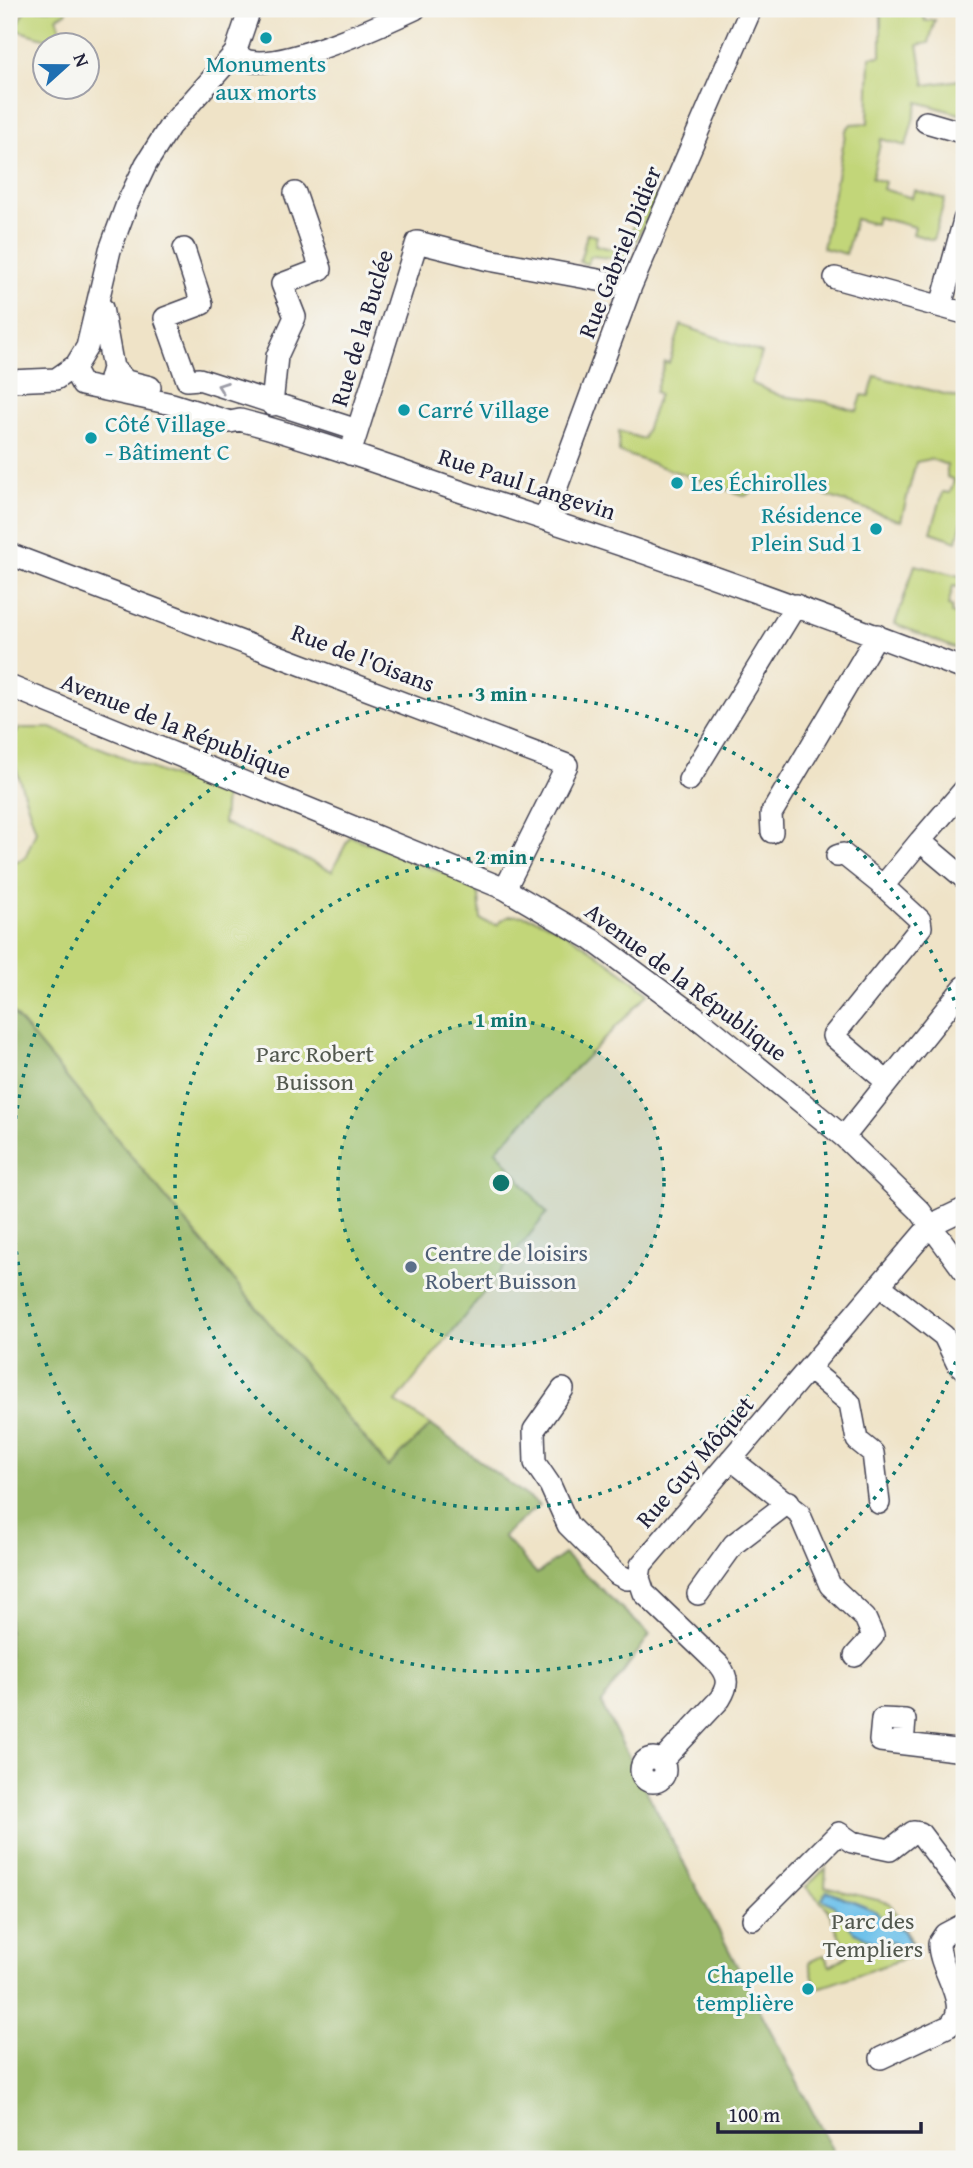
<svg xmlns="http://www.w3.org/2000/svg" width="973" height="2168" font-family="'Gentium Book Plus',serif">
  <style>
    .green { fill: #c2d679; stroke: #727c5a; stroke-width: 2 }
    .forest { fill: #99b769; stroke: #5e6c52; stroke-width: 2 }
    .water { fill: #6ec1ea; stroke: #487292; stroke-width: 2 }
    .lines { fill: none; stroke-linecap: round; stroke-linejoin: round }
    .minor-casing { stroke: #413f50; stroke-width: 24 }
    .minor { stroke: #fff; stroke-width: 21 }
    .oneway { stroke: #9c9ca7 }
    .ring { fill: none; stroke: #0f766e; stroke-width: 3.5; stroke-dasharray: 3.5 7 }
    .culture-dot { fill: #0f9aa8; stroke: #f6f6f2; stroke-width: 2.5 }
    .service-dot { fill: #5c6f8a; stroke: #f6f6f2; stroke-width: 2.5 }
    .labels { text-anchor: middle; stroke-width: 6; stroke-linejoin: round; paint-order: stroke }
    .culture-label { font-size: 24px; fill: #0d838f; stroke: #f6f6f2; text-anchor: start }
    .street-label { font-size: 24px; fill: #22223b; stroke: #f6f6f2 }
    .park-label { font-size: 24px; fill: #52584e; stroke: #f6f6f2 }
    .service-label { font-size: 24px; fill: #4e5e75; stroke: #f6f6f2; text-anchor: start }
    .centre { fill: #0f766e; stroke: #f6f6f2; stroke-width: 3.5 }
    .ring-label { font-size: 21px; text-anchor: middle; font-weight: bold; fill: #0f766e; stroke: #f6f6f2; stroke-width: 6; stroke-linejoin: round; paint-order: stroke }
  </style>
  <rect width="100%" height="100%" fill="#f6f6f2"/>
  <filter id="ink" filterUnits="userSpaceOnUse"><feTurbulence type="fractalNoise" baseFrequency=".0143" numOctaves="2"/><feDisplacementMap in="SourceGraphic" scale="14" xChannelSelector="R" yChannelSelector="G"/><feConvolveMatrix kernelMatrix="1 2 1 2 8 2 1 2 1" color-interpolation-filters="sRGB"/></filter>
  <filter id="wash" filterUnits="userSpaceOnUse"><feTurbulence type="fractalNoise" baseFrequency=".00686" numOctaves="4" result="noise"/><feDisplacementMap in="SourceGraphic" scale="28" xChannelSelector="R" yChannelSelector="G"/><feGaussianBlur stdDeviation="1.57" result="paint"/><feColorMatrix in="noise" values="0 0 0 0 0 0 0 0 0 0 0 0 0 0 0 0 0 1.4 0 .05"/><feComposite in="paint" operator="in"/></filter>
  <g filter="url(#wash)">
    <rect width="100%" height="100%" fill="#efe3c7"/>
    <!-- green -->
    <path class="green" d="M25 9H67L66 13 57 17 64 40 61 43 16 30Z
      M881 9H922L925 21 935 20 929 43 918 45 925 85 959 80 964 90V125H961L963 115 918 102 906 146 881 139 872 178 885 182 883 189 912 198 914 190 945 199 933 240 913 234 915 227 877 217 875 224 855 219 846 254 823 248 846 130 851 124 868 123 870 57 881 56Z
      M648 192 658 197 620 272 617 269 621 259 591 256 587 264 580 262 587 234 597 236 595 245 627 253 640 198Z
      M681 325 762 353 751 383 781 396 826 402 857 411 862 395 869 396 875 376 964 399V514L957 541 931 532 943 492 950 493 954 480 947 477V465L931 459 916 462 901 521 810 490 809 493 763 486 745 496 619 452V431L643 439 659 394 655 392 665 362 669 363Z
      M915 565 964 577V588L953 586 948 606 952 607 951 613 964 616V652L895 624Z
      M19 728H51L178 779 186 780 192 777 225 793 223 823 332 871 350 836 472 884 479 896 481 920 497 925C524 887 624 975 649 993L496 1150 547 1213 396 1402 431 1425 388 1467 9 1008V864L25 858 36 831 9 747Z
      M826 1868 825 1887 890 1903 918 1954 816 1989 809 1962 824 1955 830 1966 848 1955 827 1908 806 1887Z"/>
    <!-- forest -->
    <path class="forest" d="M9 1008 388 1467 431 1425 539 1505 503 1536 537 1574 564 1554 650 1635 601 1703 837 2159H9Z"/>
    <!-- water -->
    <path class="water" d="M827 1891 876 1911 885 1922 903 1930 910 1944 907 1951 888 1940 877 1944 853 1931 833 1905 822 1899Z"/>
  </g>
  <g filter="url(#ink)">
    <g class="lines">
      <!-- minor casing -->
      <g class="minor-casing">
        <path id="minor" d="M250 9 235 53 170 126 146 164 127 204 110 250 87 347 76 365 75 372 82 385 172 404 230 422 240 420C327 443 412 476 498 504 655 555 810 610 964 669
          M235 53C240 56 244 60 249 61 285 69 381 25 415 9
          M926 122 964 133
          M184 249 202 304 165 318 187 380
          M835 278 964 313
          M941 306 964 220
          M102 308 113 368 110 379
          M113 368 126 381 150 387
          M187 380 199 379 357 430
          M9 381 56 379 76 365
          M272 405 277 356 295 317 282 284 321 269 295 193
          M350 454 417 242 489 260 631 286
          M545 519 631 286 751 9
          M9 554 567 765 505 889
          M9 686 505 889 591 939 704 1023 844 1137 920 1211 964 1271
          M689 780 796 605
          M772 832 771 814 877 635
          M920 841 964 790
          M837 856 843 854 883 886
          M887 1082 833 1036 921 927 920 920 883 886 920 841 964 878
          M844 1137 964 987
          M880 1286 944 1336 957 1363 964 1369
          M809 1369 850 1403 857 1440 873 1453 879 1503
          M563 1389 534 1430 535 1463 550 1485 568 1525 617 1574 627 1579 639 1578
          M731 1459 799 1513 830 1585 865 1618 873 1636 855 1656
          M698 1594 734 1544 789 1502
          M903 1743 905 1720 882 1719 880 1741 964 1751
          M641 1770a12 12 0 1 1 24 0a12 12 0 1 1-24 0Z
          M662 1761 720 1699C728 1686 729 1678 719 1665L644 1593 639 1578 641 1565 923 1234 941 1220 964 1209
          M753 1919 839 1833 852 1842 890 1850 913 1832 920 1833 964 1891
          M881 2058 949 2026C973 2006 938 1970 939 1943L945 1934 964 1924"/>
      </g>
      <!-- minor -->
      <use href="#minor" class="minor"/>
    </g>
    <!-- one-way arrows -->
    <defs><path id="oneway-chevron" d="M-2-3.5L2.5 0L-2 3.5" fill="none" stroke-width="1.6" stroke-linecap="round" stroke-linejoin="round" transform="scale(1.75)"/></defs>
    <use class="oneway" href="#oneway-chevron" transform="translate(222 387) rotate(-160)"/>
  </g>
  <!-- distance rings -->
  <circle cx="501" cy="1183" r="163" fill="#0f766e" fill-opacity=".12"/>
  <g class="ring">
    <circle cx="501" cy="1183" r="163"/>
    <circle cx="501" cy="1183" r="326"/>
    <path d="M963 1342A489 489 0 1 1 963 1024"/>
  </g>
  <!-- markers -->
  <g class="culture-dot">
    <circle cx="266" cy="38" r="7"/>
    <circle cx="404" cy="410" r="7"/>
    <circle cx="91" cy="438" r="7"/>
    <circle cx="677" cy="483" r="7"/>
    <circle cx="876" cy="529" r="7"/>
    <circle cx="808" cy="1989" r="7"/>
  </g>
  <circle class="service-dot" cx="411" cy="1267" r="7"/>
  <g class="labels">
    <!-- culture labels -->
    <g class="culture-label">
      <text x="266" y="72" text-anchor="middle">Monuments<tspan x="266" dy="28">aux morts</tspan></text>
      <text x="418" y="418">Carré Village</text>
      <text x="105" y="432">Côté Village<tspan x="105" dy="28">- Bâtiment C</tspan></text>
      <text x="691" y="491">Les Échirolles</text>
      <text x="862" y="523" text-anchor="end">Résidence<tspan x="862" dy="28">Plein Sud 1</tspan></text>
      <text x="794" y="1983" text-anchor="end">Chapelle<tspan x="794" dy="28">templière</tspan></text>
    </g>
    <!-- street labels -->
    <g class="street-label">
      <text transform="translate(620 252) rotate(-68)" y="8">Rue Gabriel Didier</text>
      <text transform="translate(362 328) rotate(-73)" y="8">Rue de la Buclée</text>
      <text transform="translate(527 484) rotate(18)" y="8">Rue Paul Langevin</text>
      <text transform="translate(363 658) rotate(21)" y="8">Rue de l'Oisans</text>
      <text transform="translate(176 726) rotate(22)" y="8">Avenue de la République</text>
      <text transform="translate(686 982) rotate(37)" y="8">Avenue de la République</text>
      <text transform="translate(695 1462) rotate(-49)" y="8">Rue Guy Môquet</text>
    </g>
    <!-- park labels -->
    <g class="park-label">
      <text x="315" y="1062">Parc Robert<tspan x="315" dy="28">Buisson</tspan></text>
      <text x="873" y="1929">Parc des<tspan x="873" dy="28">Templiers</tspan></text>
    </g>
    <!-- service labels -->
    <g class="service-label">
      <text x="425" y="1261">Centre de loisirs<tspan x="425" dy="28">Robert Buisson</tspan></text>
    </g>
  </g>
  <circle cx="501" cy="1183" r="10" class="centre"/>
  <g class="ring-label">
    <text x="501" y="701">3 min</text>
    <text x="501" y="864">2 min</text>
    <text x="501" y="1027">1 min</text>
  </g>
  <!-- margin -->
  <rect width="973" height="2168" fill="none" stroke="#f6f6f2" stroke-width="35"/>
  <!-- north arrow -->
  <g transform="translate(66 66) rotate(69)"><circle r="33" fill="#f6f6f2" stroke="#a1a1a9" stroke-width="2"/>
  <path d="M0-5L12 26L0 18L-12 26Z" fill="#1f6fb2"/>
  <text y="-10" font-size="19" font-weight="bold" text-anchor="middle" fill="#22223b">N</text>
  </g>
  <!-- scale -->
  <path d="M718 2122v10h203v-10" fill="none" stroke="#22223b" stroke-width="3.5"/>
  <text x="728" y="2122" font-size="21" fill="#22223b" stroke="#f6f6f2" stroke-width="5" paint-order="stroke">100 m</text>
</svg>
